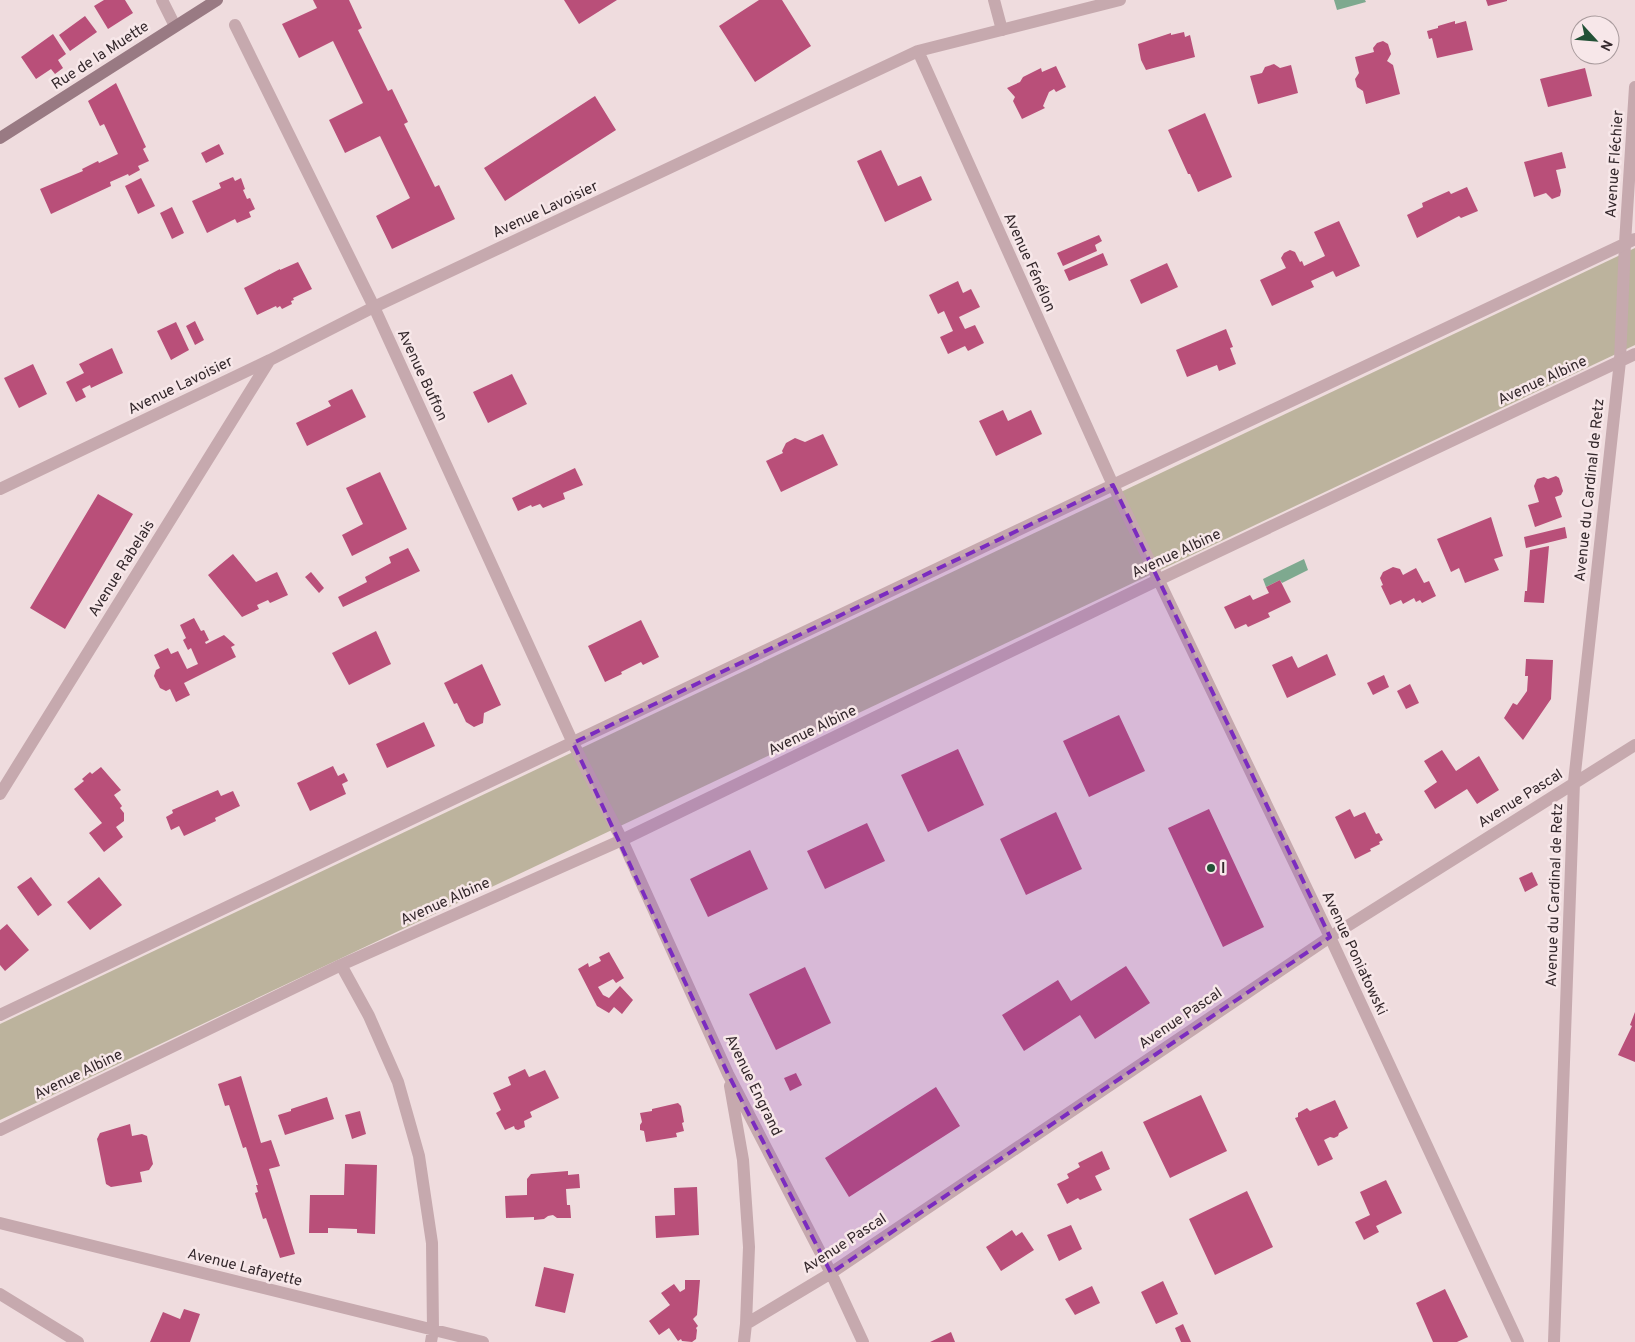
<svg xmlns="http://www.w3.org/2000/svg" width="1635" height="1342" font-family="Overpass,sans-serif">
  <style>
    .green { fill: #bcb39d }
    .water { fill: #7ea98f }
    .building { fill: #b94f79 }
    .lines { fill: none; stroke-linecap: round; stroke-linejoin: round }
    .lane { stroke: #c6a9ae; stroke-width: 12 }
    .street { stroke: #c6a9ae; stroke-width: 12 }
    .secondary { stroke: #997a83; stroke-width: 12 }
    .marked { fill: #7b2cbf; fill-opacity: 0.2; stroke: #7b2cbf; stroke-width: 4; stroke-dasharray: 10 6; stroke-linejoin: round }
    .poi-dot { fill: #225136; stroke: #f7e7e9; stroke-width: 2 }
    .labels { text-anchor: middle; stroke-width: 5; stroke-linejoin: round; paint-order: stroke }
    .street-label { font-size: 15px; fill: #34282c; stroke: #f7e7e9 }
    .poi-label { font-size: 15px; font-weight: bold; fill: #34282c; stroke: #f7e7e9; text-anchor: start }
  </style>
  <rect width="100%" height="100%" fill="#efdcde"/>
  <!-- green -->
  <path class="green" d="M1635 248V345L0 1120V1024Z"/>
  <!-- water -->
  <path class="water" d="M1334 0H1365L1366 2 1337 10Z
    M1304 559 1308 570 1282 583 1280 580 1266 587 1263 579Z"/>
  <!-- building -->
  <path class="building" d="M104 0H125L133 13 108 29 94 6Z
    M313 0H349L362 28 358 30 388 91 392 89 408 122 404 124 435 187 439 185 455 219 392 249 376 216 410 198 380 136 345 153 329 120 363 103 333 41 299 58 282 24 317 8Z
    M564 0H617L579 24Z
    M759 0H782L811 46 755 82 719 26Z
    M1486 0H1507V1L1488 6Z
    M85 16 97 32 70 51 59 35Z
    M1455 21V24L1466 21 1473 50 1437 58 1432 38 1429 39 1427 31 1438 28V26Z
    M1184 32 1185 37 1190 35 1195 57 1146 70 1141 60 1138 44 1171 33V35Z
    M53 34 66 54 58 60 63 68 55 74 51 69 36 79 21 57Z
    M1383 41 1388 44 1391 54 1387 61 1393 65 1400 94 1366 104 1363 91 1357 87 1355 79 1359 73 1355 57 1374 52 1373 48 1377 43Z
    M1274 64 1280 68 1291 65 1298 93 1258 104 1250 76 1262 73 1265 67Z
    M1056 66 1066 87 1056 92 1054 89 1049 92 1043 106 1045 108 1022 119 1013 101 1015 97 1007 88 1020 82 1023 77 1041 68 1042 72Z
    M1585 68 1592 96 1548 107 1540 79Z
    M116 83 146 147 143 149 149 161 138 166 140 170 129 176 128 174 110 182 111 186 51 214 40 189 83 171 82 169 98 161 99 163 118 154 104 124 100 126 88 101Z
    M595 96 616 130 505 201 484 168Z
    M1205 113 1232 177 1198 192 1190 174H1188L1168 130Z
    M219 144 224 154 206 163 201 153Z
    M881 150 898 186 921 176 932 200 885 222 857 161Z
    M1562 152 1566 168 1556 170 1561 191 1560 196 1552 199 1546 193 1534 197 1524 162Z
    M233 177 235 181 241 178 245 189 243 190 247 199 250 198 255 209 249 212 251 217 237 223 235 219 207 233 192 201 221 188 219 183Z
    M141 178 155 206 138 214 125 186Z
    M1467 187 1478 211 1461 218 1459 216 1417 238 1407 215 1423 207 1422 203 1449 191 1451 194Z
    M172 207 184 233 172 239 160 213Z
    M1339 221 1360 266 1336 277 1333 271 1311 281 1314 287 1272 306 1260 280 1286 268 1281 258 1284 253 1290 250 1295 252 1300 262 1302 261 1304 266 1325 256 1314 232Z
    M1099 235 1102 241 1095 245 1097 251 1063 266 1057 253Z
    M1103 253 1108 265 1069 281 1064 270Z
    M298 262 312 289 293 298 294 300 291 301 292 304 282 309 280 306 277 308 276 306 257 315 244 288 280 269V270Z
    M1167 263 1178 287 1141 304 1130 280Z
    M958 281 963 293 971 289 980 307 959 317 965 329 975 325 984 343 968 351 965 346 948 354 940 337 953 331 944 311 938 314 929 295Z
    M195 321 204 340 195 345 186 326Z
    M176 322 189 350 171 360 157 331Z
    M1226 329 1233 347 1230 348 1236 364 1219 371 1217 365 1187 377 1176 350Z
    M112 348 123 373 91 388 90 385 82 389 86 397 76 402 66 382 84 373 79 364Z
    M33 364 47 394 19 408 4 378Z
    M512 374 527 404 488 423 473 392Z
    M352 389 366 417 307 446 296 423 331 406 328 401Z
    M1003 410 1008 421 1031 410 1042 434 996 456 979 421Z
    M823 434 838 465 781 492 766 461 783 453 782 451 786 443 795 438 805 442Z
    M575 468 583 485 563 493 565 499 543 508 540 504 532 507 531 505 518 511 512 498Z
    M380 472 407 529 352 556 342 535 363 524 346 488Z
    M1556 476 1559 478 1563 491 1561 495 1555 497 1562 517 1535 527 1528 505 1539 502 1534 486 1537 479 1544 477 1548 479Z
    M98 494 133 514 65 629 30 608Z
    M1491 517 1503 556 1494 559 1499 570 1465 583 1459 568 1451 572 1437 539Z
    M1565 527 1567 538 1526 548 1524 537Z
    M1549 546 1544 603 1524 602 1525 591H1527L1530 550Z
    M408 548 420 571 343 607 338 597 367 582 365 577 391 563 389 557Z
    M233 554 256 582 277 572 288 595 270 603 268 600 257 605 259 609 242 617 208 575Z
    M1393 567 1400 569 1403 575 1416 568 1424 583 1429 581 1436 596 1422 603 1420 600 1416 602 1414 598 1403 604 1401 600 1390 605 1381 586 1383 585 1380 578 1383 572Z
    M311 572 324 588 319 593 305 577Z
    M1280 580 1291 602 1268 613 1270 617 1248 627 1246 624 1235 629 1224 607 1250 595 1253 600 1269 593 1266 587Z
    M194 618 201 631 204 630 209 640 205 642 206 644 224 635 235 645 231 647 236 657 184 683 190 695 176 702 170 689 166 691 160 688 154 676 156 670 160 668 154 655 168 648 171 654 178 651 187 669 198 664 191 648 188 650 183 640 186 638 180 625Z
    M641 620 659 657 643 665 641 662 621 672 622 674 605 682 588 646Z
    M376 631 391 664 349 685 332 653Z
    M1327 654 1336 675 1287 698 1272 665 1292 656 1298 668Z
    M1526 659 1553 660 1551 699 1523 740 1504 718 1513 703 1517 705 1527 691 1528 676H1525Z
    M482 664 501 705 484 713 483 723 474 727 466 722 457 703 454 704 444 683Z
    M1384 675 1389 687 1373 695 1367 683Z
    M1410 684 1419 703 1406 709 1397 691Z
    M1119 715 1145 771 1089 797 1063 741Z
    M424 722 435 746 387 768 376 744Z
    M958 749 984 805 928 832 901 775Z
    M1442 750 1456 771 1479 756 1499 790 1477 804 1467 789 1435 809 1424 791 1437 782 1424 761Z
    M333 766 338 776 344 773 348 781 342 784 346 794 310 811 297 783Z
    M101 767 121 790 114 795 122 806 120 808 124 813V821L116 827 123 837 104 852 89 833 102 823 74 789 84 781 82 779 90 772 92 774Z
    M218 790 221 796 233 791 240 806 215 818 216 821 184 836 179 826 171 830 166 817 173 813 172 810Z
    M1209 809 1264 927 1223 947 1168 828Z
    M1350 809 1354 817 1365 812 1376 834 1379 833 1383 840 1379 842 1380 844 1370 849 1371 851 1355 859 1335 817Z
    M1056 812 1082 869 1026 895 1000 839Z
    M867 823 885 861 825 889 807 851Z
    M750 850 768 889 708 917 690 879Z
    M1532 872 1538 885 1525 892 1519 878Z
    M31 877 52 905 38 916 17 887Z
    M99 877 122 905 90 930 67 902Z
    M7 924 29 950 5 971 0 965V930Z
    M609 952 624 978 616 983 613 979 598 987 603 995 609 998 620 986 633 1000 622 1014 614 1007 609 1013 597 1006 578 969 588 963 589 967 601 961 599 957Z
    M1126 966 1150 1003 1095 1039 1080 1015 1024 1051 1002 1015 1058 980 1071 1001Z
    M805 967 831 1023 776 1050 749 994Z
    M1635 1012V1062L1618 1055 1632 1026 1630 1025Z
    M525 1069 529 1077 545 1070 559 1098 530 1112 532 1117 524 1121 525 1127 518 1130 515 1129 514 1126 505 1130 496 1113 501 1110 493 1093 511 1085 508 1077Z
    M796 1073 802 1085 790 1091 784 1078Z
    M241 1076 261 1143 271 1140 280 1166 269 1169 295 1254 280 1258 266 1218 263 1219 255 1193 258 1192 256 1185H258L246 1147 243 1148 229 1105 225 1106 218 1084Z
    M936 1087 960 1126 849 1197 825 1158Z
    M1201 1095 1227 1151 1170 1178 1143 1122Z
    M327 1097 334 1119 285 1135 278 1115 291 1111V1109Z
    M1335 1100 1348 1128 1339 1133 1338 1136 1334 1138 1330 1137 1324 1140 1333 1159 1318 1166 1295 1118 1298 1117V1113L1307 1108 1310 1111Z
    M678 1103 681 1106 684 1122 682 1123 684 1131 676 1133 677 1137 646 1142 644 1131 640 1130V1125L642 1122 640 1113 652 1111V1109Z
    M360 1111 366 1134 352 1139 345 1115Z
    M130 1124 132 1136 142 1134 147 1136 153 1164 149 1170 140 1172 142 1182 111 1187 106 1184 97 1139 100 1133Z
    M1102 1151 1110 1169 1095 1176 1102 1190 1080 1200 1078 1198 1067 1204 1057 1184 1069 1178 1067 1174 1080 1167 1078 1163Z
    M345 1164 377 1165 375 1234 357 1233V1229L328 1228V1233H309L310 1195H344Z
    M568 1171V1175L579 1174 580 1188 566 1189 567 1205H570L571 1218H557L553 1215 548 1216 544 1219 534 1220V1217L506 1218 505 1196 527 1195V1179L531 1174Z
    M1386 1180 1402 1213 1376 1226 1379 1232 1364 1240 1355 1222 1370 1215 1360 1192Z
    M697 1187 699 1235 656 1238 655 1216 675 1215 674 1188Z
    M1247 1191 1273 1247 1215 1275 1189 1219Z
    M1071 1225 1082 1249 1059 1261 1047 1235Z
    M1012 1230 1016 1236 1022 1232 1034 1250 1001 1271 986 1247Z
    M544 1267 574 1274 565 1313 535 1306Z
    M685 1280H700L697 1315 693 1319 698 1326 696 1328 697 1330 696 1339 692 1342 682 1341 681 1339 678 1341 669 1328 659 1335 649 1321 670 1305 661 1293 674 1284 680 1292 685 1289Z
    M1163 1281 1178 1314 1156 1324 1141 1292Z
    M1092 1286 1100 1303 1075 1315 1065 1299Z
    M1445 1289 1468 1337 1457 1342H1433L1416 1303Z
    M184 1309 200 1314 190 1342H150L163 1312 180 1319Z
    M1183 1324 1191 1342H1181L1175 1328Z
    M951 1332 955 1342H930Z"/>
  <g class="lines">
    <!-- lane -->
    <path class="lane" d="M994 0 1002 30
      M1620 361 1625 243"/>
    <!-- street -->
    <path class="street" d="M162 0 175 26
      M235 25 374 307 573 743 622 840 728 1074 831 1273 863 1342
      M918 51 1113 485 1330 937 1518 1342
      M1625 243 1635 87
      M0 489 270 360 374 307 918 51 1120 0
      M0 794 269 361
      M341 965 369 1016 398 1082 419 1156 432 1243 433 1330 431 1342
      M0 1015 1113 485 1635 239
      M730 1086 743 1160 749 1247 746 1324 744 1342
      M0 1130 341 965 622 840 1158 580 1635 354
      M0 1223 483 1342
      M0 1294 78 1342
      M746 1324 831 1273 1330 937 1635 745
      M1554 1342 1574 782 1620 361"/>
    <!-- secondary -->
    <path class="secondary" d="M0 138 217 0"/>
  </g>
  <!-- marked area -->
  <path class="marked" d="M1113 485 1330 937 831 1273 728 1074 573 743Z"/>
  <!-- markers -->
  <circle class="poi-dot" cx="1211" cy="868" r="5"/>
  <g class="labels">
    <!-- street labels -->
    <g class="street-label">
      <text transform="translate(100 55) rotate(-33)" y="5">Rue de la Muette</text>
      <text transform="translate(1614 164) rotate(-86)" y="5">Avenue Fléchier</text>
      <text transform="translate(545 209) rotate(-25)" y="5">Avenue Lavoisier</text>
      <text transform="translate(1030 262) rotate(66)" y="5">Avenue Fénélon</text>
      <text transform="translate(423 375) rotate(65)" y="5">Avenue Buffon</text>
      <text transform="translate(1542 380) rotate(-25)" y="5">Avenue Albine</text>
      <text transform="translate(180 385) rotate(-26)" y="5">Avenue Lavoisier</text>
      <text transform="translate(1589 490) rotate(-84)" y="5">Avenue du Cardinal de Retz</text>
      <text transform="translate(1176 553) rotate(-25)" y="5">Avenue Albine</text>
      <text transform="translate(121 568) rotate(-58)" y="5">Avenue Rabelais</text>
      <text transform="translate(812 730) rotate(-26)" y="5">Avenue Albine</text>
      <text transform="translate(1520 798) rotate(-32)" y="5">Avenue Pascal</text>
      <text transform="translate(1554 895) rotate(-88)" y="5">Avenue du Cardinal de Retz</text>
      <text transform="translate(445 901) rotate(-24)" y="5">Avenue Albine</text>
      <text transform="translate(1355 953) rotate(65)" y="5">Avenue Poniatowski</text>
      <text transform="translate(1180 1018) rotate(-34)" y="5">Avenue Pascal</text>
      <text transform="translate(78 1074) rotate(-26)" y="5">Avenue Albine</text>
      <text transform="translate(754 1085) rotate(64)" y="5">Avenue Engrand</text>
      <text transform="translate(844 1243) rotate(-33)" y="5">Avenue Pascal</text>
      <text transform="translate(245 1267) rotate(14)" y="5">Avenue Lafayette</text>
    </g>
    <!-- poi labels -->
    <g class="poi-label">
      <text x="1221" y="873">I</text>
    </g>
  </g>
  <!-- north arrow -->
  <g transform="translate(1595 40) rotate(116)"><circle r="24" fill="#f7e7e9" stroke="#a99b9d"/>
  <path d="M0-4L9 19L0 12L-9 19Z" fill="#225136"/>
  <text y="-8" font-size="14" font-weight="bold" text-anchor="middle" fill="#34282c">N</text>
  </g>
</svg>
